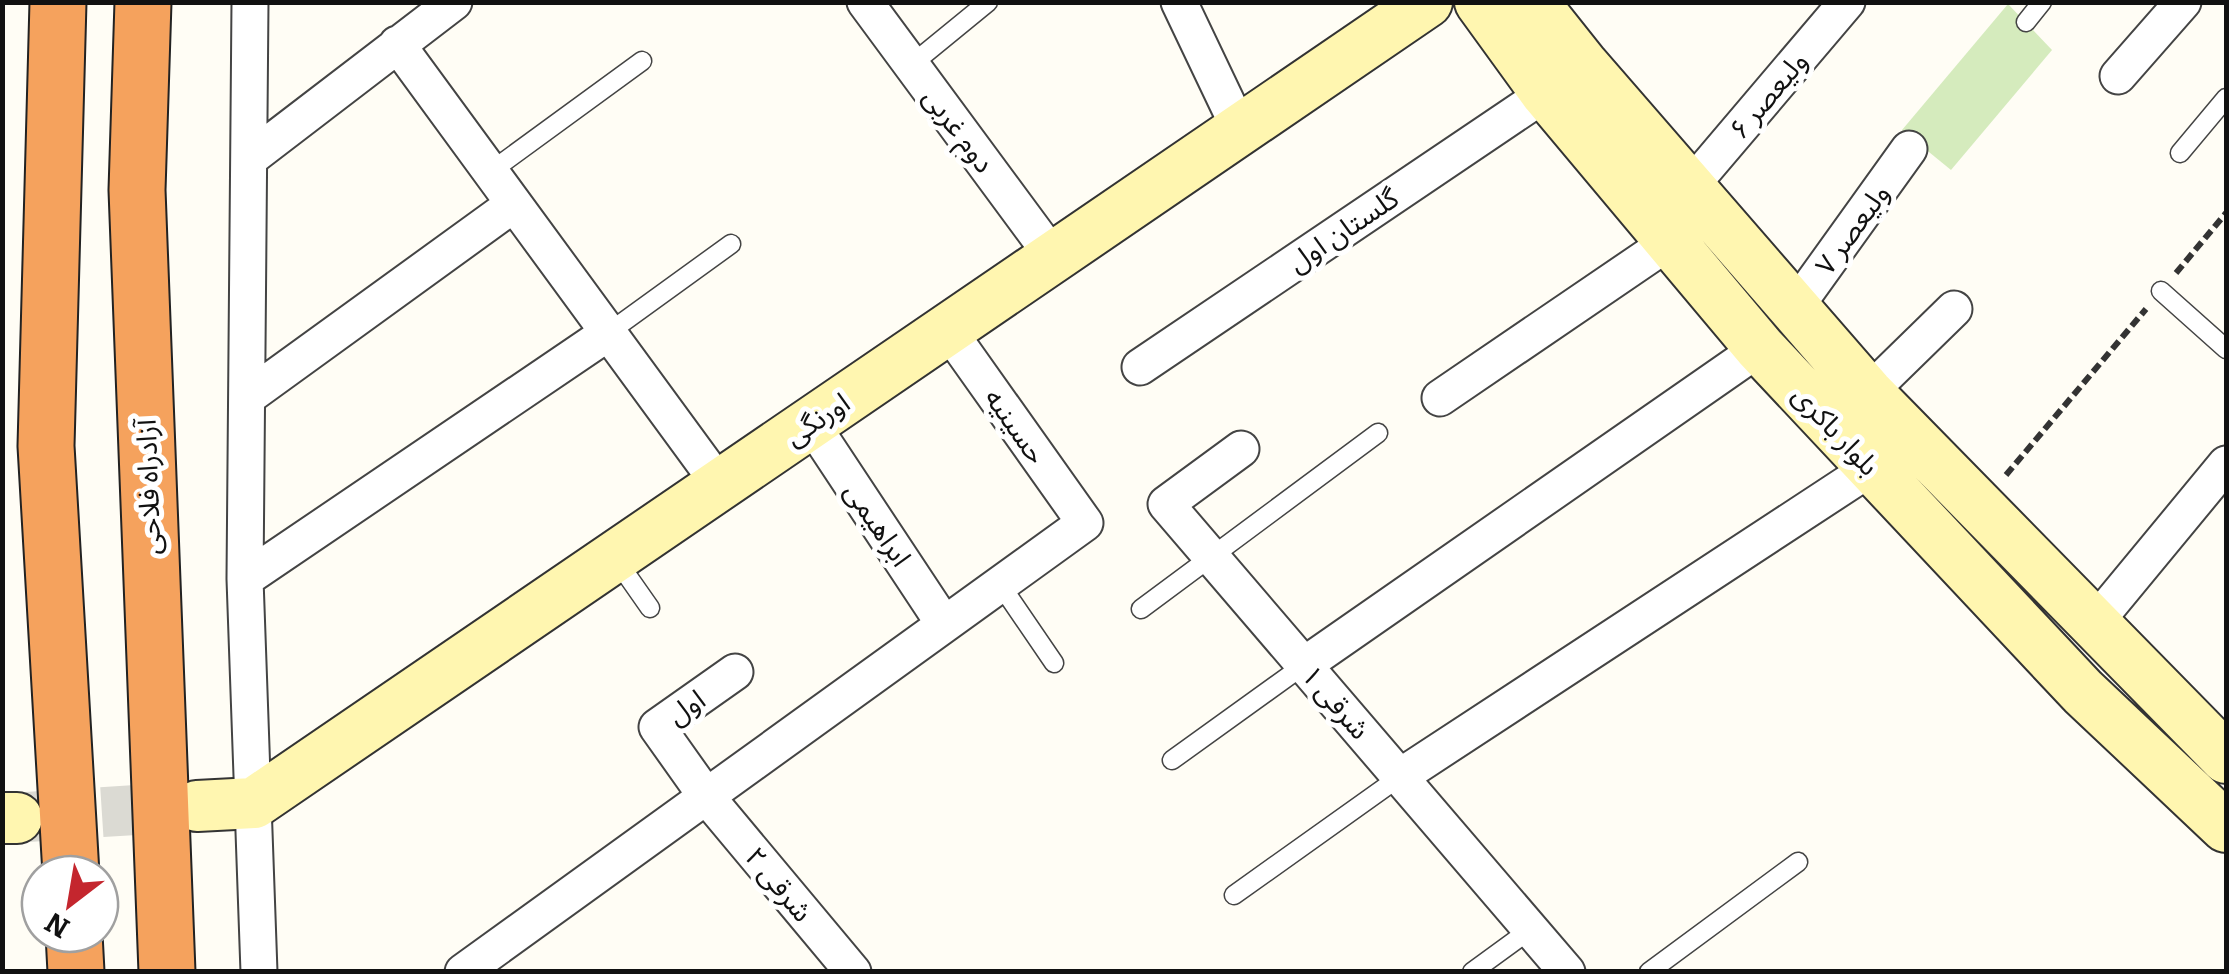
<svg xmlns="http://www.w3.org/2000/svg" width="2229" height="974" font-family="Bitter,'Noto Sans Arabic',serif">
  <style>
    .green { fill: #d5ebbd }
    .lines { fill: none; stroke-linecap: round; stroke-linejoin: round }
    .secondary-tunnel { stroke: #dbdad3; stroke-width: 50; stroke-dasharray: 50 25; stroke-linecap: butt }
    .lane-casing { stroke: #444; stroke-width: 21 }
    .street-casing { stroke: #444; stroke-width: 39 }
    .secondary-casing { stroke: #333; stroke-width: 54 }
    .highway-casing { stroke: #222; stroke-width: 59 }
    .path { stroke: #333; stroke-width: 6; stroke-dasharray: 10 5; stroke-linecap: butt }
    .lane { stroke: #fff; stroke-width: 18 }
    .street { stroke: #fff; stroke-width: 35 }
    .secondary { stroke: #fff6b0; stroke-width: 50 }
    .highway { stroke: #f5a25d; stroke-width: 55 }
    .labels { text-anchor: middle; stroke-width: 10; stroke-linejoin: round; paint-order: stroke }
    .street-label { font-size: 28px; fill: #111; stroke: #fff }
  </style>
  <rect width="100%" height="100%" fill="#fffdf5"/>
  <!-- green -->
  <path class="green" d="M2008 4 2052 50 1951 170 1902 130Z"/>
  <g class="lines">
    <!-- secondary-tunnel -->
    <path class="secondary-tunnel" d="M27 817 197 806"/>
    <!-- lane casing -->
    <g class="lane-casing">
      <path id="lane" d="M2026 22 2042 2
        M911 65 988 2
        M2180 153 2226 98
        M490 172 642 61
        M2161 291 2226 349
        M608 333 731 244
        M615 558 650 608
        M1000 584 1054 663
        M1141 609 1378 433
        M1172 760 1304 665
        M1234 895 1401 776
        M1472 972 1531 929
        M1649 972 1798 862"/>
    </g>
    <!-- street casing -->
    <g class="street-casing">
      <path id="street" d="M250 2 245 579 259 972
        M865 2 1054 258
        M1179 2 1240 130
        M397 44 720 485
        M2118 76 2183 2
        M249 159 454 2
        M1689 188 1847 2
        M1794 309 1909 149
        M1140 367 1546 93
        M1868 393 1954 309
        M249 396 514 204
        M1440 398 1672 240
        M811 423 944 624
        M1241 449 1166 504 1567 972
        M245 579 608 333
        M2093 625 2226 464
        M1304 665 1760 348
        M735 672 657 727 706 796 853 972
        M1401 776 1871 468
        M463 972 1085 523 948 330"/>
    </g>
    <!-- secondary casing -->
    <g class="secondary-casing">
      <path id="secondary" d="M1480 2 1546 93 1760 348 2083 692 2226 827
        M1533 2 1584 66 1868 393 2226 758
        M197 806 254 803 1427 2
        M2 818H17"/>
    </g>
    <!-- highway casing -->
    <g class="highway-casing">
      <path id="highway" d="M58 2 46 446 71 874
        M143 2 137 190 167 972
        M74 934 76 972"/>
    </g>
    <!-- path -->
    <path class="path" d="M2176 273 2226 213
      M2006 475 2146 309"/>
    <!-- lane -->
    <use href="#lane" class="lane"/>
    <!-- street -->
    <use href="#street" class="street"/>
    <!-- secondary -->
    <use href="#secondary" class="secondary"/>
    <!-- highway -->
    <use href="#highway" class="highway"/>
  </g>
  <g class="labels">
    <!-- street labels -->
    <g class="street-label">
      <text transform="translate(1768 95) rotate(-50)" y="10">ولیعصر ۶</text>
      <text transform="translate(959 130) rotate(53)" y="10">دوم غربی</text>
      <text transform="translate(1852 229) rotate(-54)" y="10">ولیعصر ۷</text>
      <text transform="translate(1343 230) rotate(-34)" y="10">گلستان اول</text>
      <text transform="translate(817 419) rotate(-34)" y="10">اورنگی</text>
      <text transform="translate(1016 426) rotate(55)" y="10">حسینیه</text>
      <text transform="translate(1836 430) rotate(47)" y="10">بلوار باکری</text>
      <text transform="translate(148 487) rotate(-92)" y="10">آزادراه فلاحی</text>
      <text transform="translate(878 524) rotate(56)" y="10">ابراهیمی</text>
      <text transform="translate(1336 702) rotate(49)" y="10">۱ شرقی</text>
      <text transform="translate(686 707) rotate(-35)" y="10">اول</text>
      <text transform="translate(779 884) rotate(50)" y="10">۲ شرقی</text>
    </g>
  </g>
  <!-- border -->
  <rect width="2229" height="974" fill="none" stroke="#111111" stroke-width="10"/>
  <!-- north arrow -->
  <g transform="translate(70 904) rotate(211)"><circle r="48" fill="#ffffff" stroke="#a0a0a0" stroke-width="2.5"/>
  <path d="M0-8L18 38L0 25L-18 38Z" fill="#c4262e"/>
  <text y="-15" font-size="28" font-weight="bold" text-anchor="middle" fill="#111111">N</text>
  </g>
</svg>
